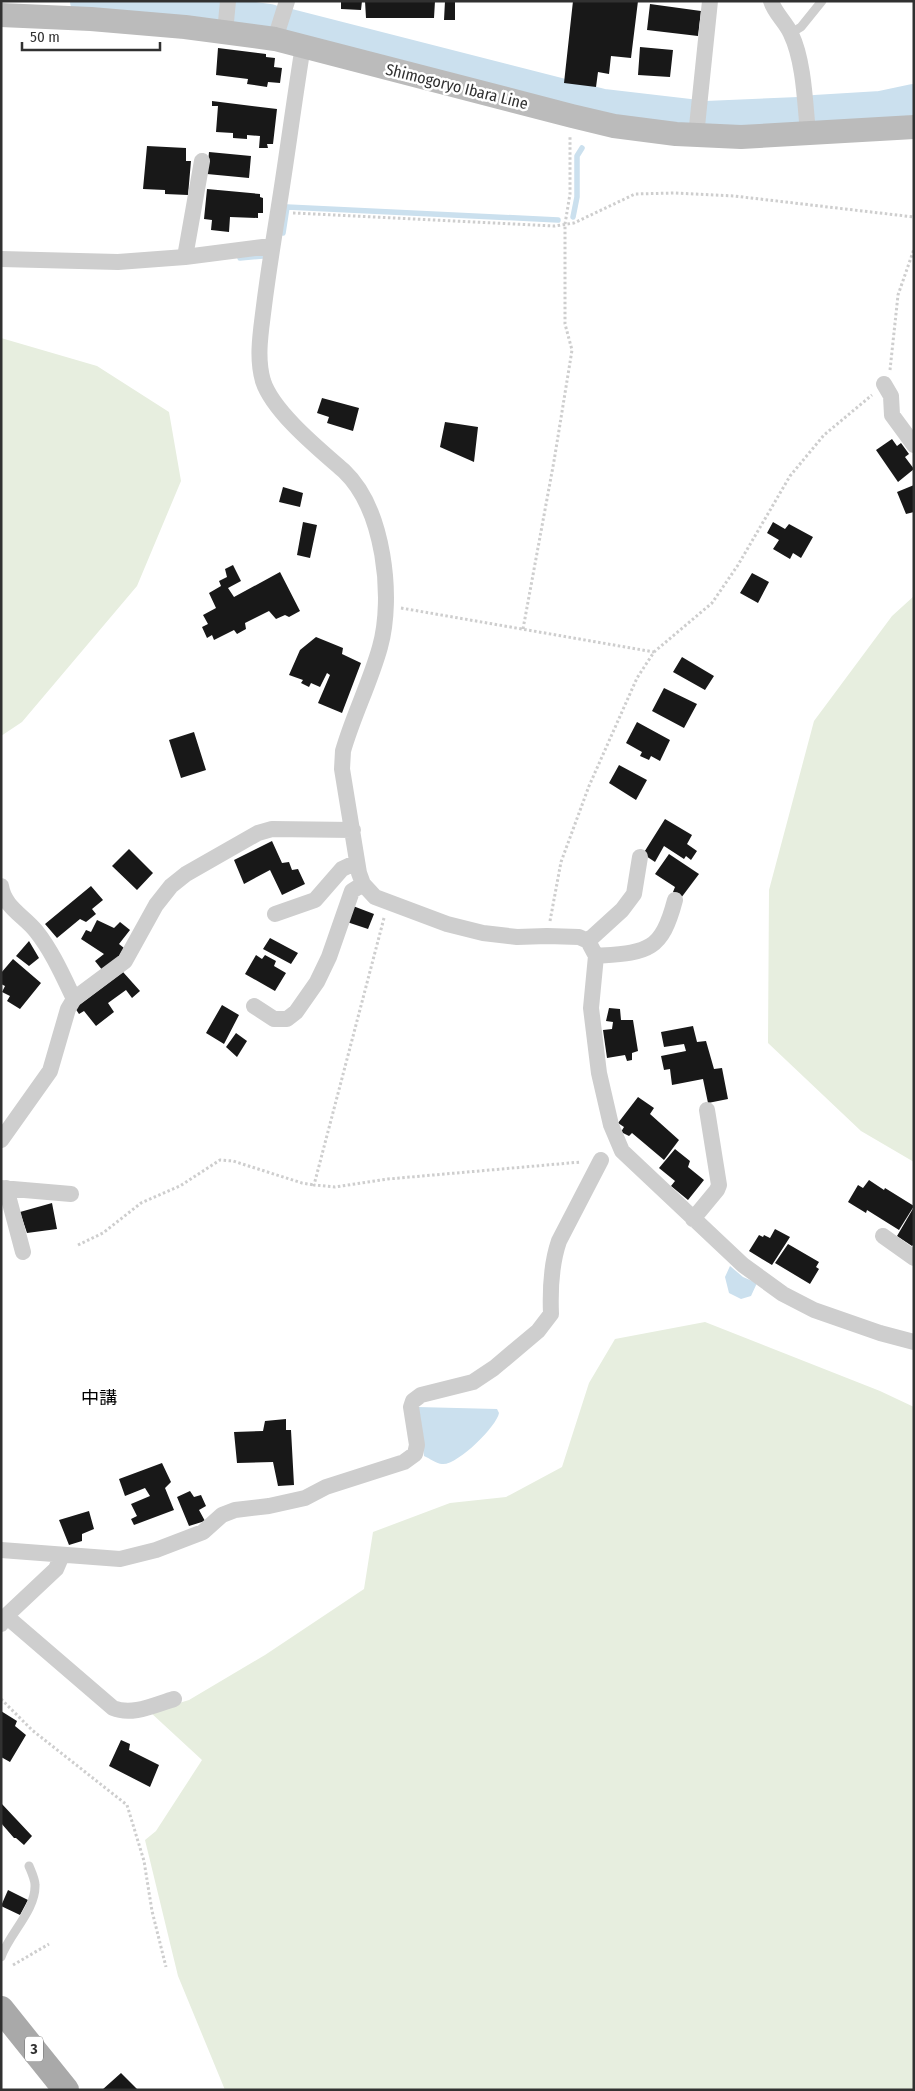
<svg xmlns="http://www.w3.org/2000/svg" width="915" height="2091" font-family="'Fira Sans Condensed','Noto Sans JP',sans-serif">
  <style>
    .green { fill: #e7eedf }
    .water { fill: #cbe0ee }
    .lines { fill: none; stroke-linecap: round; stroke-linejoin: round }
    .stream { stroke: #cbe0ee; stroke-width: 5.5 }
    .river { stroke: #cbe0ee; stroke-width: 32 }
    .building { fill: #181818 }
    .path { stroke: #cecece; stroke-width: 3; stroke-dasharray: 2.5 2.5; stroke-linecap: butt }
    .service { stroke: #cecece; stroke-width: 9 }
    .minor { stroke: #cecece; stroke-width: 16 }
    .secondary { stroke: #bbb; stroke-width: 24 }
    .primary { stroke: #a9a9a9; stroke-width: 26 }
    .labels { text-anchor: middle; stroke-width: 5; stroke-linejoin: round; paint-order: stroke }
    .shield { fill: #fff; stroke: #6f6f6f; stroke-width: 1 }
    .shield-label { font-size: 15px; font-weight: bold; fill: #313131 }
    .street-label { font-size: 16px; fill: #313131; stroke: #fff }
    .neighbourhood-label { font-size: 18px; fill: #000; stroke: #fff }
  </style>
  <rect width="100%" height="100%" fill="#fff"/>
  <!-- green -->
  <path class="green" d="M1 338 97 366 169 412 181 481 137 586 22 722 1 736Z
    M914 596V1162L861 1131 768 1043 769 890 814 721 892 616Z
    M705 1322 880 1391 914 1407V2090H225L178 1976 145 1840 156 1831 202 1760 150 1712 189 1700 265 1655 364 1589 373 1532 450 1503 506 1497 562 1467 589 1383 615 1339Z"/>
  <!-- water -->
  <path class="water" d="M730 1266 743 1277 757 1283 751 1296 741 1299 729 1293 725 1277Z
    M417 1407 497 1409 499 1413C497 1426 457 1466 442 1464 437 1464 429 1458 424 1456Z"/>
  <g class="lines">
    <!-- stream -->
    <path class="stream" d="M573 217 577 197V156L582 148
      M283 233 287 207 558 220
      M240 258 263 256"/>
    <!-- river -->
    <path class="river" d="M86 1 219 13
      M233 15 270 20
      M286 24 603 105 706 117 799 113
      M815 111 881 107 914 100"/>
  </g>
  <!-- building -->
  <path class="building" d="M341 1H362L361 10 341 9Z
    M365 1H435L434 18H366Z
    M445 1H455V20H444Z
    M573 1H638L631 58 611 56 609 74 598 72 596 87 564 83Z
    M650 4 701 11 698 36 647 30Z
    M640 47 673 50 670 77 638 75Z
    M218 48 266 54V57L275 58 274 67 282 68 280 83 268 82 267 87 247 84 248 79 216 75Z
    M212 101 277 109 273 144H267L268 148H259L260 136 247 135V139L233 138V133L216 132 218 106H212Z
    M147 146 186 148V161H191L188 195 165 194V190L143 189Z
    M209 152 251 156 249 178 207 174Z
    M207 189 260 194V197L263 198V213H258V218L230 217 229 232 211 230 212 220 204 219Z
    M322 398 359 408 353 431 327 423 329 417 317 413Z
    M445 422 478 427 474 462 440 447Z
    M892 439 897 446 901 443 909 454 905 457 914 469 898 482 876 450Z
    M914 485V512L906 514 897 492Z
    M283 487 303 493 300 507 279 502Z
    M303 522 317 525 310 558 297 555Z
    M773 522 785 529 789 524 813 537 801 558 793 553 790 559 773 549 779 540 767 533Z
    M233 565 241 581 228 588 234 597 280 572 300 611 289 617 285 615 276 619 269 611 245 623 246 629 237 634 234 630 214 640 212 635 207 638 202 627 208 624 203 615 216 608 209 593 221 586 219 581 227 577 225 569Z
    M752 573 769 582 758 603 740 593Z
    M316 637 343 648 342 654 361 663 342 713 318 703 330 675 327 673 320 687 311 683 309 687 301 683 303 680 289 675 300 650Z
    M682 657 714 676 705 690 673 672Z
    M664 688 697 704 684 728 652 711Z
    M637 722 670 740 660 761 651 756 649 760 640 756 642 752 626 743Z
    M194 732 206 770 181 778 169 740Z
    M619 765 647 780 636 800 609 783Z
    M665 819 692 835 687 844 697 851 691 860 686 856 684 859 664 846 655 862 643 854Z
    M272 841 282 863 289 862 292 870 298 869 305 884 282 895 270 870 244 884 234 860Z
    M129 849 153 873 137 890 112 866Z
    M669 854 699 874 681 898 673 892 675 887 655 874Z
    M91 886 103 900 92 909 96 914 86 922 80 919 57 938 45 924Z
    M353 906 374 914 368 929 347 922Z
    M97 920 114 928 120 922 130 930 119 944 124 948 116 961 103 971 95 961 104 954 81 939 86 930 91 932Z
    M270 938 298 953 291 964 263 949Z
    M29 941 39 958 29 966 16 956Z
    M256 955 262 959 265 955 276 961 274 966 286 973 275 991 245 974Z
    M13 959 41 983 20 1009 7 1001 10 996 2 992 5 986 1 984V973Z
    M123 972 140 991 132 998 126 990 108 1003 114 1012 96 1026 84 1011 79 1014 75 1008Z
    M222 1005 239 1015 224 1044 206 1033Z
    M609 1008 620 1009 621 1020H633L638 1051 632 1053V1060L627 1061 625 1055 607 1058 603 1030 612 1029 613 1022 606 1021Z
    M693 1026 697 1042 706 1041 714 1069 722 1068 728 1099 708 1103 703 1079 672 1085 670 1069 664 1070 661 1056 686 1051 684 1044 664 1047 661 1032Z
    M236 1033 247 1041 237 1057 226 1047Z
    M638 1097 654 1108 650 1114 679 1140 664 1160 632 1133 629 1136 621 1132 624 1127 618 1123Z
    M675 1149 690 1161 688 1167 704 1180 688 1200 671 1186 675 1181 659 1168Z
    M869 1180 884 1190 885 1188 914 1206 899 1230 867 1210 866 1213 848 1202 858 1185 863 1188Z
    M52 1203 57 1229 27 1233 20 1212Z
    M914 1207V1244L912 1246 897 1236Z
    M775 1229 790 1237 772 1265 749 1251 759 1235 763 1237 764 1235 770 1238Z
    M788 1244 819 1262 816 1267 819 1269 810 1284 775 1263Z
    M286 1419V1430H291L294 1485 278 1486 273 1462 237 1463 234 1432 263 1431 265 1421Z
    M162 1463 171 1482 165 1488 174 1510 134 1525 131 1519 137 1516 131 1504 150 1496 145 1488 125 1496 119 1479Z
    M190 1491 194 1497 201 1495 206 1506 199 1510 205 1521 189 1526 177 1497Z
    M89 1511 94 1529 82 1534V1541L69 1545 59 1520Z
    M1 1711 17 1721 15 1726 26 1735 10 1762 1 1757Z
    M121 1740 130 1744 129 1750 159 1765 150 1787 109 1766Z
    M1 1803 32 1836 24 1845 16 1838H14L1 1823Z
    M8 1890 28 1900 20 1915 1 1906Z
    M121 2073 138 2090H102Z"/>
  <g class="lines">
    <!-- path -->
    <path class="path" d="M293 213 555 226 574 223 635 194 674 193 734 196 914 217
      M890 370 898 295 914 249
      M401 608 654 652
      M523 629 554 461 572 350 565 324V224L570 194V136
      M384 918 314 1185 335 1187 388 1179 581 1162
      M550 921 561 862 589 786 637 678 654 652 712 603 738 565 790 476 824 435 872 395
      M78 1245 103 1233 141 1203 180 1186 220 1160 233 1161 302 1183 314 1185
      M1 1699 32 1730 127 1805 144 1861 152 1911 166 1967
      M13 1965 49 1944"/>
    <!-- service -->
    <path class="service" d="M791 33 801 27 822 1
      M1 1957C9 1934 36 1910 35 1885 35 1879 31 1871 29 1866"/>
    <!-- minor -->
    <path class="minor" d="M771 1C775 14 786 22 791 34 804 61 805 103 808 133
      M225 32 228 1
      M275 39 287 1
      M303 46C294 101 287 157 278 212 273 243 268 274 264 306 261 331 256 357 263 381 273 412 320 450 344 471 384 509 394 597 380 647 370 683 353 716 343 751L342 769 359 873 363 884 375 897 447 924 483 933 517 937 547 936 579 937 588 941 596 956 591 1008 599 1073 611 1125 622 1151 743 1265 783 1294 814 1310 880 1333 914 1342
      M696 136 710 1
      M185 257 202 161
      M1 259 118 262 185 257 271 246
      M884 384 891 396 892 415 914 445
      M1 886C4 907 24 916 36 931 52 951 63 976 74 999
      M275 914 315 900 342 869 357 862
      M588 941 622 910 634 894 640 857
      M596 956C647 952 661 953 675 900
      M254 1006 274 1019H287L296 1012 317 982 329 957 352 891 363 884
      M1 1140 50 1071 68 1009 74 999 125 961 156 905 171 886 186 874 258 833 272 829 353 830
      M1 1188 71 1194
      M6 1188 23 1252
      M693 1219 717 1190 719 1185 707 1110
      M883 1236 914 1258
      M1 1550 120 1559 156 1550 203 1532 222 1515 235 1510 269 1506 305 1498 326 1487 404 1462 415 1454 417 1445 411 1407 413 1401 421 1395 473 1382 494 1368 538 1331 551 1314C550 1289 551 1264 559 1241L601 1160
      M6 1616 113 1708C132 1716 154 1705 174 1699
      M1 1624 6 1616 56 1569 62 1555"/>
    <!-- secondary -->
    <path class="secondary" d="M1 15 91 19 185 27 275 39 572 116 614 126 676 134 741 137 914 127"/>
    <!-- primary -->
    <path class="primary" d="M1 2009 66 2090"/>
  </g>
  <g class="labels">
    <!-- shield labels -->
    <rect class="shield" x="25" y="2036.5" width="18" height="25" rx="4"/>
    <g class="shield-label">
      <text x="34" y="2054">3</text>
    </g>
    <!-- street labels -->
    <g class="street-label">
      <text transform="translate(457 86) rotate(14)" y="6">Shimogoryo Ibara Line</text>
    </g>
    <!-- neighbourhood labels -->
    <g class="neighbourhood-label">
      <text x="99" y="1404">中講</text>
    </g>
  </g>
  <!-- border -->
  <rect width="915" height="2091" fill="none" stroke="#313131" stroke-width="5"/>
  <!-- scale -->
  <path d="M22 42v8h138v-8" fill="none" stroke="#313131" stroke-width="2.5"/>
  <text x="30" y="42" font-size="15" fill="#313131" stroke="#ffffff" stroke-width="4" paint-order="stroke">50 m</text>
</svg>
